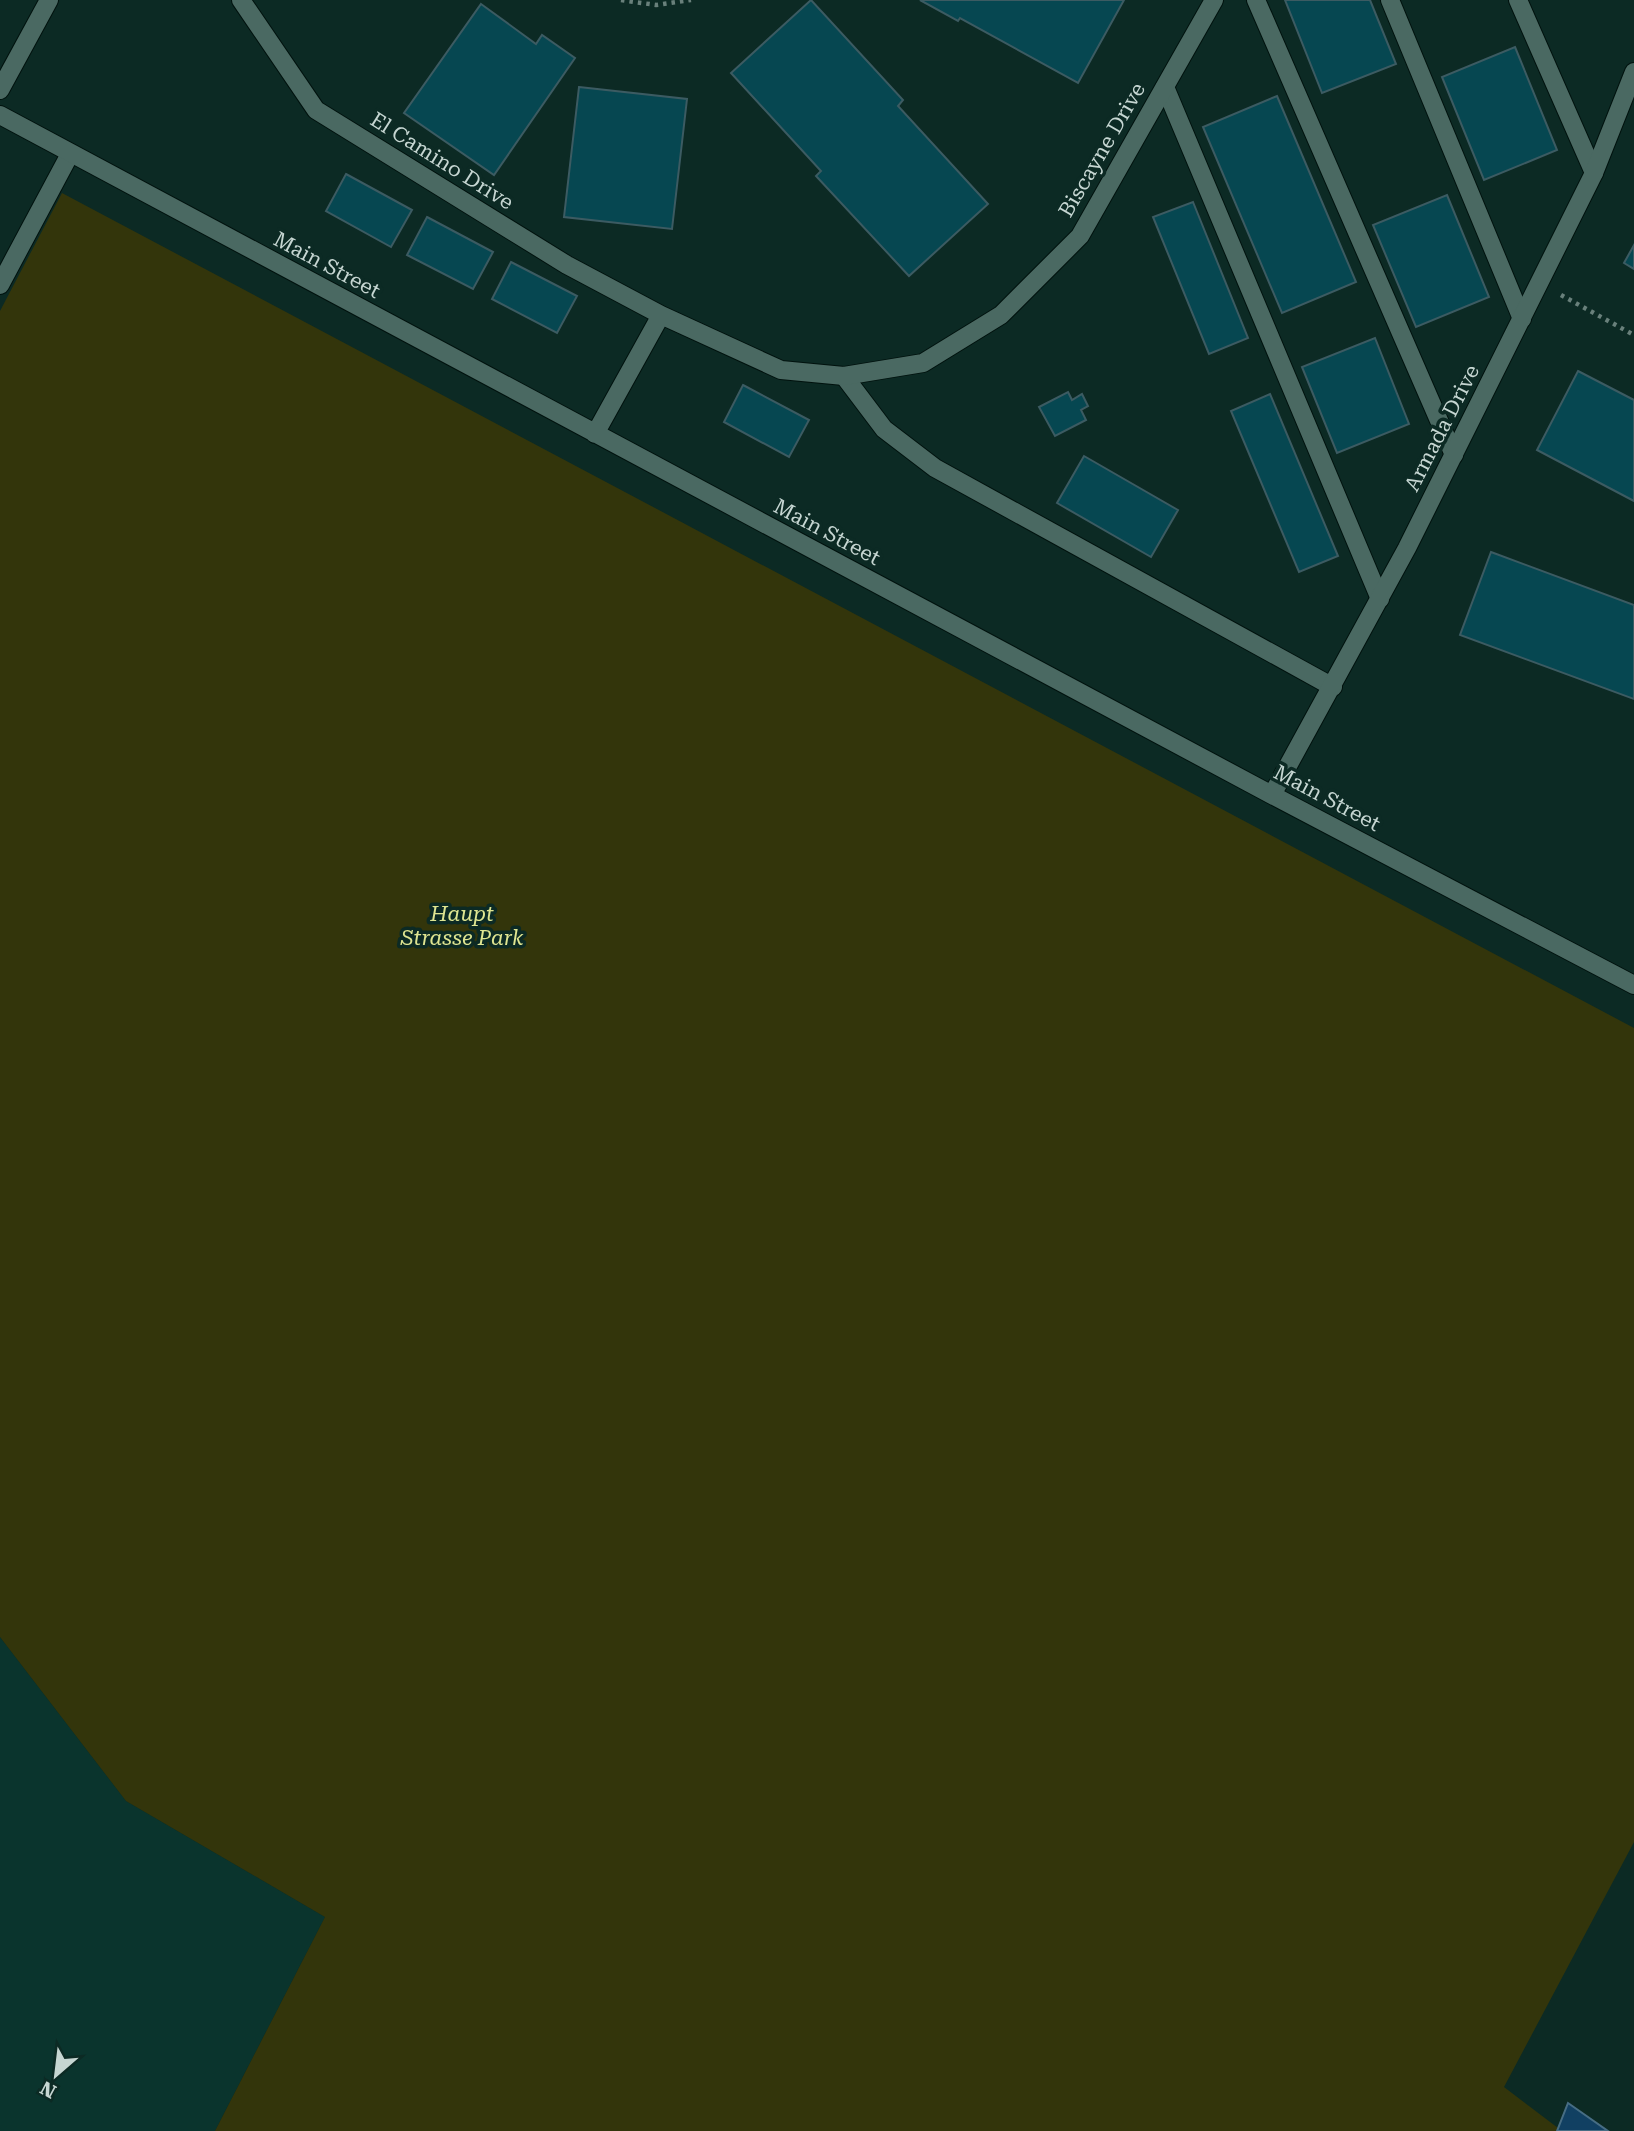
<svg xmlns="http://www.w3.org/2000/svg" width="1634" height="2131" font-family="'Roboto Serif',serif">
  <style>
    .built { fill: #0a342d }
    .green { fill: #33350b }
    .water { fill: #114062; stroke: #476d84; stroke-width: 2 }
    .building { fill: #064751; stroke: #3c5b62; stroke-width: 2 }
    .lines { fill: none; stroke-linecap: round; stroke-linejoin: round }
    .lane-casing { stroke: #00120e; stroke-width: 20 }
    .street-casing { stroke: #00120e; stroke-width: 20 }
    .path { stroke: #69807b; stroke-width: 4.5; stroke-dasharray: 3.5 5; stroke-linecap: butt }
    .lane { stroke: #4a6962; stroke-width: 18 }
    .street { stroke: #4a6962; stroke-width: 18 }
    .labels { text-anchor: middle; stroke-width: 7; stroke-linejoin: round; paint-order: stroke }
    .street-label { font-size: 21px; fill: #c6d6d2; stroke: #0c2a24 }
    .park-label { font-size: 21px; font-style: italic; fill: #dfe591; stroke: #0c2a24 }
  </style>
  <rect width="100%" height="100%" fill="#0c2a24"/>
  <!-- built -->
  <path class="built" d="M0 1637 126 1801 325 1917 215 2131H0Z"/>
  <!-- green -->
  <path class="green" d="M62 193 1634 1028V1842L1504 2087 1562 2131H215L325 1917 126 1801 0 1637V311Z"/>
  <!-- water -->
  <path class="water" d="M1568 2103 1608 2131H1557Z"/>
  <!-- building -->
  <path class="building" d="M811 0 903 100 898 106 988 204 909 276 816 176 821 171 731 73Z
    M920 0H1124L1078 83 960 18 958 21Z
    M1285 0H1370L1396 64 1322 93Z
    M481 4 536 44 542 35 575 58 494 175 404 113Z
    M1515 47 1557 150 1484 180 1442 77Z
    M579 87 687 99 672 229 564 217Z
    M1277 96 1356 282 1282 313 1203 127Z
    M346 174 412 210 391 247 326 211Z
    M1447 195 1489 297 1416 327 1373 225Z
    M1193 202 1248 338 1209 354 1153 217Z
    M427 217 493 252 473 289 407 255Z
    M1634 245V269L1624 263Z
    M511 262 577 296 557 333 492 299Z
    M1375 338 1409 424 1337 453 1302 367Z
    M1578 371 1634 400V501L1537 450Z
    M743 385 809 420 789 457 724 422Z
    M1068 392 1072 400 1082 394 1088 406 1081 410 1086 420 1055 436 1039 407Z
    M1270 394 1338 556 1299 572 1231 411Z
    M1084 456 1178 510 1151 557 1057 503Z
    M1491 552 1634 605V699L1460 635Z"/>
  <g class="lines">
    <!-- lane casing -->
    <g class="lane-casing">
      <path id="lane" d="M1256 0 1454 455
        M1390 0 1522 319
        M1518 0 1594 173
        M1165 87 1380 599
        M0 285 70 154
        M844 376 884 429 935 468 1333 687"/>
    </g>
    <!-- street casing -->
    <g class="street-casing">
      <path id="street" d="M241 0 316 110 567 265 661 315 781 370 844 376 923 363 1001 315 1080 236 1214 0
        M0 90 49 0
        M0 115 1272 795 1634 985
        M595 434 661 315
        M1272 795 1407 548 1594 173 1634 72"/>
    </g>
    <!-- path -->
    <path class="path" d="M621 0 656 5 691 0
      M1561 295 1634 335"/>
    <!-- lane -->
    <use href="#lane" class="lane"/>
    <!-- street -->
    <use href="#street" class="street"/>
  </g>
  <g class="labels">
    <!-- street labels -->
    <g class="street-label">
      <text transform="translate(1102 150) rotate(-60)" y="7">Biscayne Drive</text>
      <text transform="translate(442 161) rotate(32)" y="7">El Camino Drive</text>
      <text transform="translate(327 265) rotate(28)" y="7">Main Street</text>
      <text transform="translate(1442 428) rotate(-63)" y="7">Armada Drive</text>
      <text transform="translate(827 532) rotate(28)" y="7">Main Street</text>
      <text transform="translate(1327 798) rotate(28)" y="7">Main Street</text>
    </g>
    <!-- park labels -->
    <g class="park-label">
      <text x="462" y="921">Haupt<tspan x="462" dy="24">Strasse Park</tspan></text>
    </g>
  </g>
  <!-- north arrow -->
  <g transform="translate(56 2075) rotate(208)" stroke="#0c2a24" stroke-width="5" paint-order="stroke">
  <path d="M0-5L12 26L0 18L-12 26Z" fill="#c6d6d2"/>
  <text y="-10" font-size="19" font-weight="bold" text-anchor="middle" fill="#c6d6d2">N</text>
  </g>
</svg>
